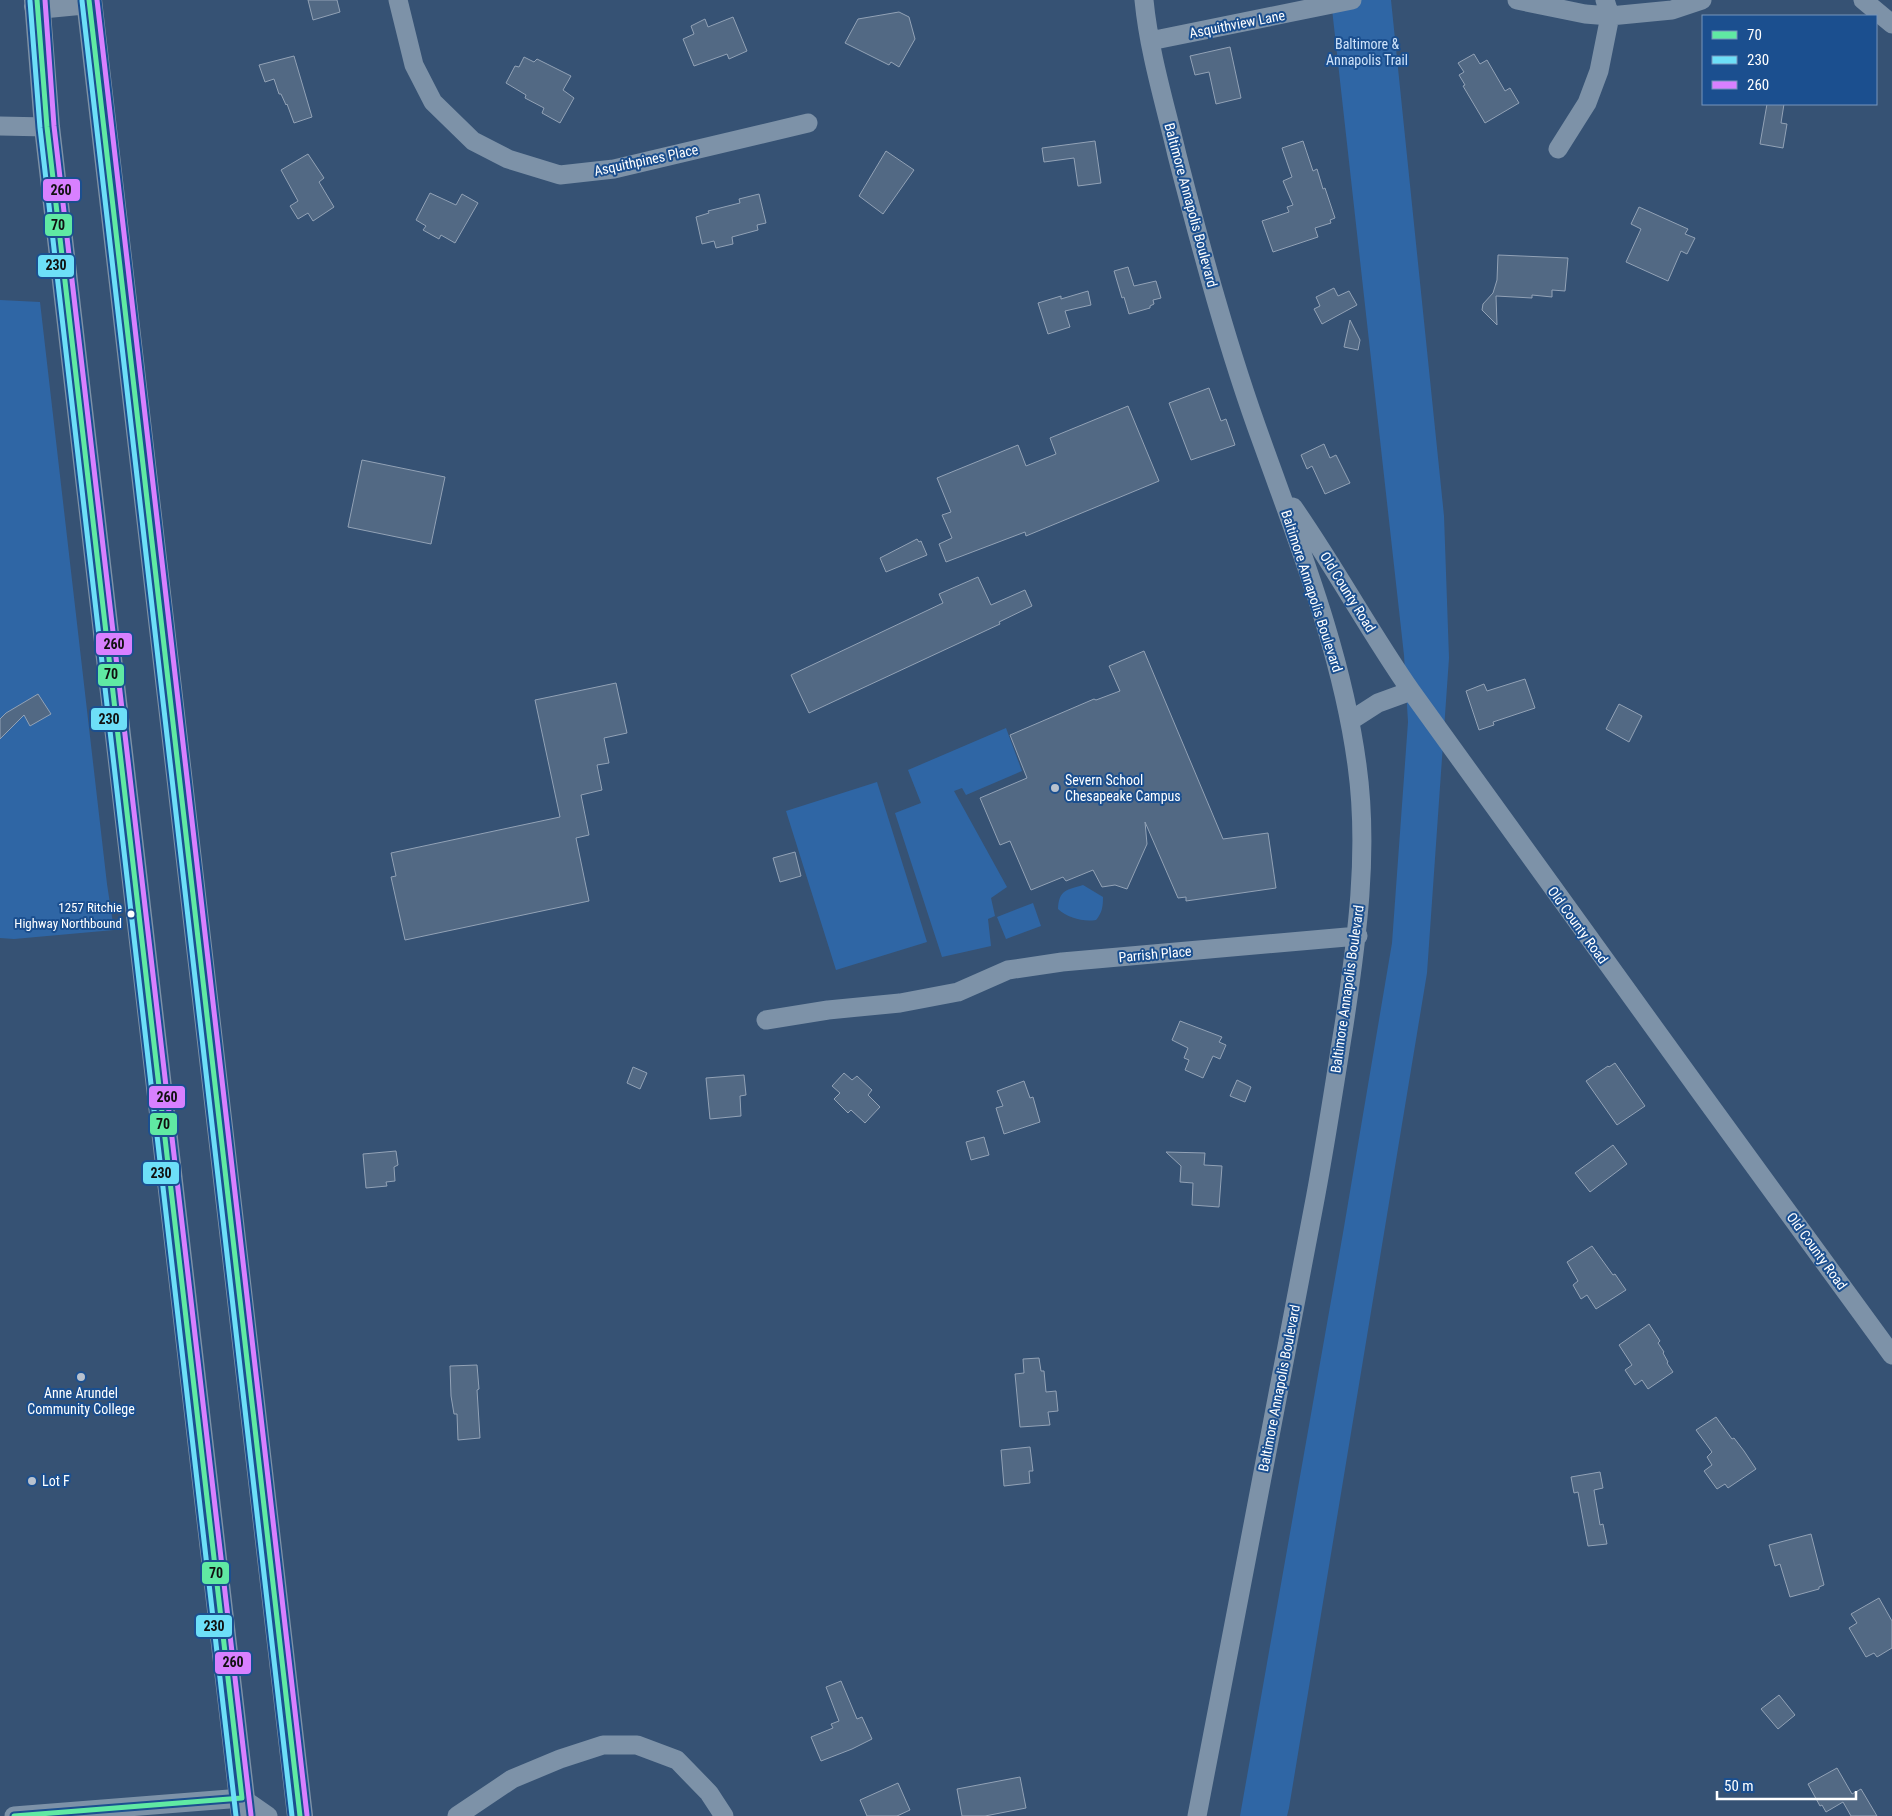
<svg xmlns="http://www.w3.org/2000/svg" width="1892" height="1816" font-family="'Roboto Condensed',sans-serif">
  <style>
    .green { fill: #2f66a5 }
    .building { fill: #526984; stroke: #92a2b6 }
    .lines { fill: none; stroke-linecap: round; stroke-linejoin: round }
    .minor { stroke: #7d92a8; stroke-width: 19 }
    .highway { stroke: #7e92a7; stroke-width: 26 }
    .bus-1-casing { stroke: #1b4f8f; stroke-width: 9 }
    .bus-2-casing { stroke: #1b4f8f; stroke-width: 9 }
    .bus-3-casing { stroke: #1b4f8f; stroke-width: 9 }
    .bus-1 { stroke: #60e9a3; stroke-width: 5 }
    .bus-2 { stroke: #6ddff8; stroke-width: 5 }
    .bus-3 { stroke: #d880ff; stroke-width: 5 }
    .poi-dot { fill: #b9c2ce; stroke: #1b4f8f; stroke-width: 2 }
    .bus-dot { fill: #fff; stroke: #1b4f8f; stroke-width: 2 }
    .labels { text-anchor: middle; stroke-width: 4; stroke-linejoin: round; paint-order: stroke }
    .bus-label { font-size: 13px; fill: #fff; stroke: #1b4f8f; text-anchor: end }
    .street-label { font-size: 14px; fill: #fff; stroke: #1b4f8f }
    .park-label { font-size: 14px; fill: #cfe3fa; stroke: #1b4f8f }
    .poi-label { font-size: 14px; fill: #fff; stroke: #1b4f8f; text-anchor: start }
    .line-badge { stroke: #1b4f8f; stroke-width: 2 }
    .pale-badge-label { font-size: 14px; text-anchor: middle; font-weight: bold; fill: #111 }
  </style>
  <rect width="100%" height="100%" fill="#365274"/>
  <!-- green -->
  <path class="green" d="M1331 0H1391L1444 516 1449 658 1427 973 1289 1808 1287 1816H1240L1343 1233 1392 943 1408 722 1404 655Z
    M0 300 40 302 107 884 114 930 14 939 0 938Z
    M1006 728 1022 771 966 795 962 788 954 791 1007 887 991 898 995 916 988 919 991 946 942 957 895 813 921 803 908 770Z
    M877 782 927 942 836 970 786 811Z
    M1083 885 1103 897C1103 907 1102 913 1096 920 1083 922 1068 918 1058 909 1059 890 1066 890 1083 885Z
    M1033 903 1041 926 1006 939 997 917Z"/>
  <!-- building -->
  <path class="building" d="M308 0H337L340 12 313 20Z
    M899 12 909 17 915 39 899 67 891 62 889 65 845 43 858 19Z
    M733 17 747 51 729 59 727 54 694 66 683 39 694 34 691 26 705 19 708 27Z
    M1230 47 1241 98 1216 104 1209 72 1195 75 1190 56Z
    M1474 54 1480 64 1487 60 1505 91 1510 88 1519 103 1485 123 1463 86 1465 85 1459 75 1464 72 1458 63Z
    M294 56 312 117 294 123 287 104 286 105 281 94H279L274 79 265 82 259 65Z
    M524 57 534 62 537 59 571 76 563 90 574 98 560 123 542 113 544 108 525 98 526 95 506 83 515 66 519 67Z
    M1767 104H1784L1781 123 1787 124 1783 148 1760 144Z
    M1095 141 1101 183 1078 186 1074 158 1044 162 1042 148Z
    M1303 141 1313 171 1317 169 1323 189 1325 188 1335 218 1330 220 1331 223 1315 228 1318 237 1273 252 1262 221 1289 212 1287 207 1293 205 1283 181 1292 177 1282 148Z
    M886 151 914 170 883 214 859 196Z
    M308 154 324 178 319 182 334 207 313 221 308 213 298 219 290 206 298 201 281 170Z
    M430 193 456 205 462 194 478 203 455 243 441 235 439 239 423 230 426 226 416 220Z
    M759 194 766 223 757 225 758 230 732 237 733 244 716 248 714 241 702 244 696 217 709 213 708 211 740 203 739 199Z
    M1639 207 1688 229 1685 234 1695 238 1687 254 1681 251 1668 281 1626 262 1641 229 1631 224Z
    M1498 255 1568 258 1565 291 1552 290V297L1532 295V298L1496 296 1497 325 1482 310 1483 304 1493 293 1497 280Z
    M1128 267 1134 286 1156 281 1161 298 1153 300 1154 304 1150 306V308L1129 314 1124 297 1122 298 1114 271Z
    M1334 288 1338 296 1349 291 1357 305 1322 324 1314 309 1320 306 1316 297Z
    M1088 291 1091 305 1065 311 1070 327 1048 334 1038 303 1061 296V299Z
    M1350 320 1360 340 1358 350 1344 347Z
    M1209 388 1221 421 1226 419 1235 445 1191 460 1169 403Z
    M1128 406 1159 481 1026 536 1025 532 946 562 939 544 952 538 942 515 951 512 937 478 1018 445 1026 466 1056 454 1050 438Z
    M1324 444 1330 458 1336 455 1350 483 1325 494 1312 466 1307 469 1301 455Z
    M362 460 445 477 431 544 348 527Z
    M917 539 919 542 921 541 927 555 886 572 880 558Z
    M978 577 991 605 1025 590 1032 606 999 622 1000 624 809 713 791 675 943 603 939 594Z
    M1144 651 1223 839 1268 833 1276 888 1186 901V897L1178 898 1145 822 1147 844 1127 889 1115 885 1102 887 1093 870 1066 881 1063 877 1031 890 1010 841 1000 845 980 798 1027 778 1010 735 1094 699 1096 700 1120 691 1109 666Z
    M1525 679 1535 708 1493 722 1494 725 1479 730 1466 691 1484 684 1487 691Z
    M616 683 627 733 604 738 609 763 597 765 602 790 581 795 589 835 576 838 589 901 405 940 391 877 396 876 391 853 560 817 535 700Z
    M38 694 51 714 30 726 24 715 0 739V719L6 713Z
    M1619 704 1642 716 1629 742 1606 729Z
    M795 852 801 876 780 882 773 858Z
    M1180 1021 1222 1037 1219 1042 1226 1045 1220 1059 1213 1056 1203 1078 1185 1070 1189 1060 1184 1058 1188 1048 1172 1040Z
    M1615 1063 1645 1106 1617 1125 1586 1081 1608 1066 1609 1067Z
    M633 1067 647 1073 640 1089 627 1083Z
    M844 1073 852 1080 857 1076 872 1090 868 1095 880 1107 865 1123 851 1110 848 1113 834 1099 840 1093 832 1086Z
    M744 1075 746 1095 740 1096 741 1116 710 1119 706 1078Z
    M1237 1080 1251 1087 1245 1102 1230 1096Z
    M1024 1081 1030 1098 1033 1097 1040 1122 1004 1134 996 1108 1003 1106 997 1091Z
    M984 1137 989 1155 971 1160 966 1142Z
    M1613 1145 1627 1164 1590 1192 1575 1173Z
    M396 1151 398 1165 394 1167 395 1181 386 1182 387 1186 366 1188 363 1154Z
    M1166 1152 1205 1153 1204 1165 1222 1166 1219 1207 1192 1205 1193 1183 1180 1182 1181 1166Z
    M1592 1246 1613 1275 1615 1274 1626 1290 1596 1309 1587 1295 1581 1299 1573 1285 1578 1281 1567 1262Z
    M1649 1324 1660 1341 1658 1343 1664 1352 1663 1353 1668 1362 1667 1363 1673 1372 1648 1389 1642 1380 1635 1385 1625 1370 1632 1365 1619 1345Z
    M1039 1358 1041 1371H1044L1046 1392 1056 1391 1058 1411 1048 1412 1050 1425 1020 1427 1015 1374 1024 1373 1023 1359Z
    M477 1365 479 1389 477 1390 480 1438 458 1440 457 1414H454L451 1396 450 1366Z
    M1716 1417 1732 1439 1734 1438 1744 1451 1756 1469 1728 1488 1725 1484 1717 1489 1704 1471 1712 1465 1707 1457 1712 1452 1696 1430Z
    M1030 1447 1033 1471H1029L1030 1483 1004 1486 1001 1450Z
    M1600 1472 1603 1488 1594 1490 1600 1525 1603 1524 1607 1544 1588 1546 1578 1492 1574 1493 1571 1477Z
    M1811 1534 1824 1585 1819 1587V1589L1790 1597 1780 1564 1775 1566 1769 1545Z
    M1879 1598 1892 1621V1648L1877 1657 1874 1653 1866 1657 1849 1628 1857 1623 1851 1614Z
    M841 1681 857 1719 862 1717 872 1739 852 1749 821 1761 811 1737 833 1728 831 1724 839 1721 826 1687Z
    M1779 1695 1795 1715 1778 1729 1761 1709Z
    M1837 1768 1852 1794 1861 1789 1877 1816H1851L1843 1802 1826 1812 1822 1805 1820 1806 1808 1784Z
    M1020 1777 1026 1808 985 1816H962L957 1789Z
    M898 1783 910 1810 897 1816H867L860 1800Z"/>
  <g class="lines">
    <!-- minor -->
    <path class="minor" d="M398 0 414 65 433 102 473 141 508 159 560 175 614 169 808 123
      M1144 0C1149 52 1165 104 1177 155 1202 252 1228 349 1262 442 1300 548 1342 653 1357 765 1369 851 1357 939 1344 1025 1334 1087 1325 1148 1313 1210 1276 1412 1235 1614 1197 1816
      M1517 0 1585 14 1610 16 1672 10 1702 0
      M1863 0 1892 24
      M1150 41 1352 0
      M0 126 47 127
      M1558 149 1587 103 1599 71 1610 16 1605 0
      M1293 507C1335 567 1369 631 1411 691 1570 914 1731 1134 1892 1355
      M1350 721 1378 703 1411 691
      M766 1020 828 1010 900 1003 958 992 1008 970 1062 962 1358 936
      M14 1816 242 1798 268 1816
      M457 1816 512 1779 560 1759 603 1745H637L677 1760 709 1793 724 1816"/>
    <!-- highway -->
    <path class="highway" d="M37 0 47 127 244 1816
      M89 0 300 1816
      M37 6 89 1"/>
    <!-- bus-1 casing -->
    <g class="bus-1-casing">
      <path id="bus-1" d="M37 0 47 127 242 1798
        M89 0 300 1816
        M14 1816 242 1798"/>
    </g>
    <!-- bus-2 casing -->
    <g class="bus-2-casing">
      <path id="bus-2" d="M30 1 40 128 236 1816
        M82 1 292 1816"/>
    </g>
    <!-- bus-3 casing -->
    <g class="bus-3-casing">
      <path id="bus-3" d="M45 0 54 126 251 1815
        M97 0 307 1815"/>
    </g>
    <!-- bus-1 -->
    <use href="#bus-1" class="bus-1"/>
    <!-- bus-2 -->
    <use href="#bus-2" class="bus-2"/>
    <!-- bus-3 -->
    <use href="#bus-3" class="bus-3"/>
  </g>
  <!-- markers -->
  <g class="poi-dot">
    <circle cx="1055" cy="788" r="5"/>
    <circle cx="81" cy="1377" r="5"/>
    <circle cx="32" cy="1481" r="5"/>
  </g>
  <circle class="bus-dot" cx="131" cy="914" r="4.5"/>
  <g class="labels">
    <!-- bus labels -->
    <g class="bus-label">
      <text x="122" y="912">1257 Ritchie<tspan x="122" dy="16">Highway Northbound</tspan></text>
    </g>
    <!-- street labels -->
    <g class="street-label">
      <text transform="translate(1237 24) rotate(-11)" y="5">Asquithview Lane</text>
      <text transform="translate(646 160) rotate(-12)" y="5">Asquithpines Place</text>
      <text transform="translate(1191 205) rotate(75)" y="5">Baltimore Annapolis Boulevard</text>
      <text transform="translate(1312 591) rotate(72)" y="5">Baltimore Annapolis Boulevard</text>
      <text transform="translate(1348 592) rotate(58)" y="5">Old County Road</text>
      <text transform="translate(1578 925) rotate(54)" y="5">Old County Road</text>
      <text transform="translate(1155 954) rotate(-5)" y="5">Parrish Place</text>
      <text transform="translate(1347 989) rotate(-82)" y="5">Baltimore Annapolis Boulevard</text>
      <text transform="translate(1817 1251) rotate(54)" y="5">Old County Road</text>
      <text transform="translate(1279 1388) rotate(-79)" y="5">Baltimore Annapolis Boulevard</text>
    </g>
    <!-- park labels -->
    <g class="park-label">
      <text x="1367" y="49">Baltimore &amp;<tspan x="1367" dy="16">Annapolis Trail</tspan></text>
    </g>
    <!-- poi labels -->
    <g class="poi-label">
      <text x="1065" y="785">Severn School<tspan x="1065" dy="16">Chesapeake Campus</tspan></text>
      <text x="81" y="1398" text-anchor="middle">Anne Arundel<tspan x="81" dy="16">Community College</tspan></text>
      <text x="42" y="1486">Lot F</text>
    </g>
  </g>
  <g class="line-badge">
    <rect x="42" y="178" width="39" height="24" rx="5" fill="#d880ff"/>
    <rect x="44" y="213" width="29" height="24" rx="5" fill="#60e9a3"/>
    <rect x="37" y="254" width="38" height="24" rx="5" fill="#6ddff8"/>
    <rect x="95" y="632" width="38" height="24" rx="5" fill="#d880ff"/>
    <rect x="97" y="663" width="28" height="24" rx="5" fill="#60e9a3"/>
    <rect x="90" y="707" width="38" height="24" rx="5" fill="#6ddff8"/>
    <rect x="148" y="1085" width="38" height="24" rx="5" fill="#d880ff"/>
    <rect x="149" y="1112" width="29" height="24" rx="5" fill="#60e9a3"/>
    <rect x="142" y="1161" width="38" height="24" rx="5" fill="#6ddff8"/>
    <rect x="201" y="1561" width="29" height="24" rx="5" fill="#60e9a3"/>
    <rect x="195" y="1614" width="38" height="24" rx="5" fill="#6ddff8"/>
    <rect x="214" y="1651" width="38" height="24" rx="5" fill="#d880ff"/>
  </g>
  <g class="pale-badge-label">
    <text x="61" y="195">260</text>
    <text x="58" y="230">70</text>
    <text x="56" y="270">230</text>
    <text x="114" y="649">260</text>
    <text x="111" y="679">70</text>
    <text x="109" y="724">230</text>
    <text x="167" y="1102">260</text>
    <text x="163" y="1129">70</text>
    <text x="161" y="1178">230</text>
    <text x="216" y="1578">70</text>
    <text x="214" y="1631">230</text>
    <text x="233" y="1667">260</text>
  </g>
  <!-- legend -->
  <rect x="1702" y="15" width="175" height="90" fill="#1b4f8f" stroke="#7695bc"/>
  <rect x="1712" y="31" width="25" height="8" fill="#60e9a3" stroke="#7695bc"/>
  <text x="1747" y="40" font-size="15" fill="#ffffff">70</text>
  <rect x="1712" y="56" width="25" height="8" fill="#6ddff8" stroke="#7695bc"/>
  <text x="1747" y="65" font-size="15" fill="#ffffff">230</text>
  <rect x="1712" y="81" width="25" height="8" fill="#d880ff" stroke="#7695bc"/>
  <text x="1747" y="90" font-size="15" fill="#ffffff">260</text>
  <!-- scale -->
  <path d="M1717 1791v8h139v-8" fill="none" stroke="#ffffff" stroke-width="2.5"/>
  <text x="1724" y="1791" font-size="15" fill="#ffffff" stroke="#1b4f8f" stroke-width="4" paint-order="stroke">50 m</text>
</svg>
